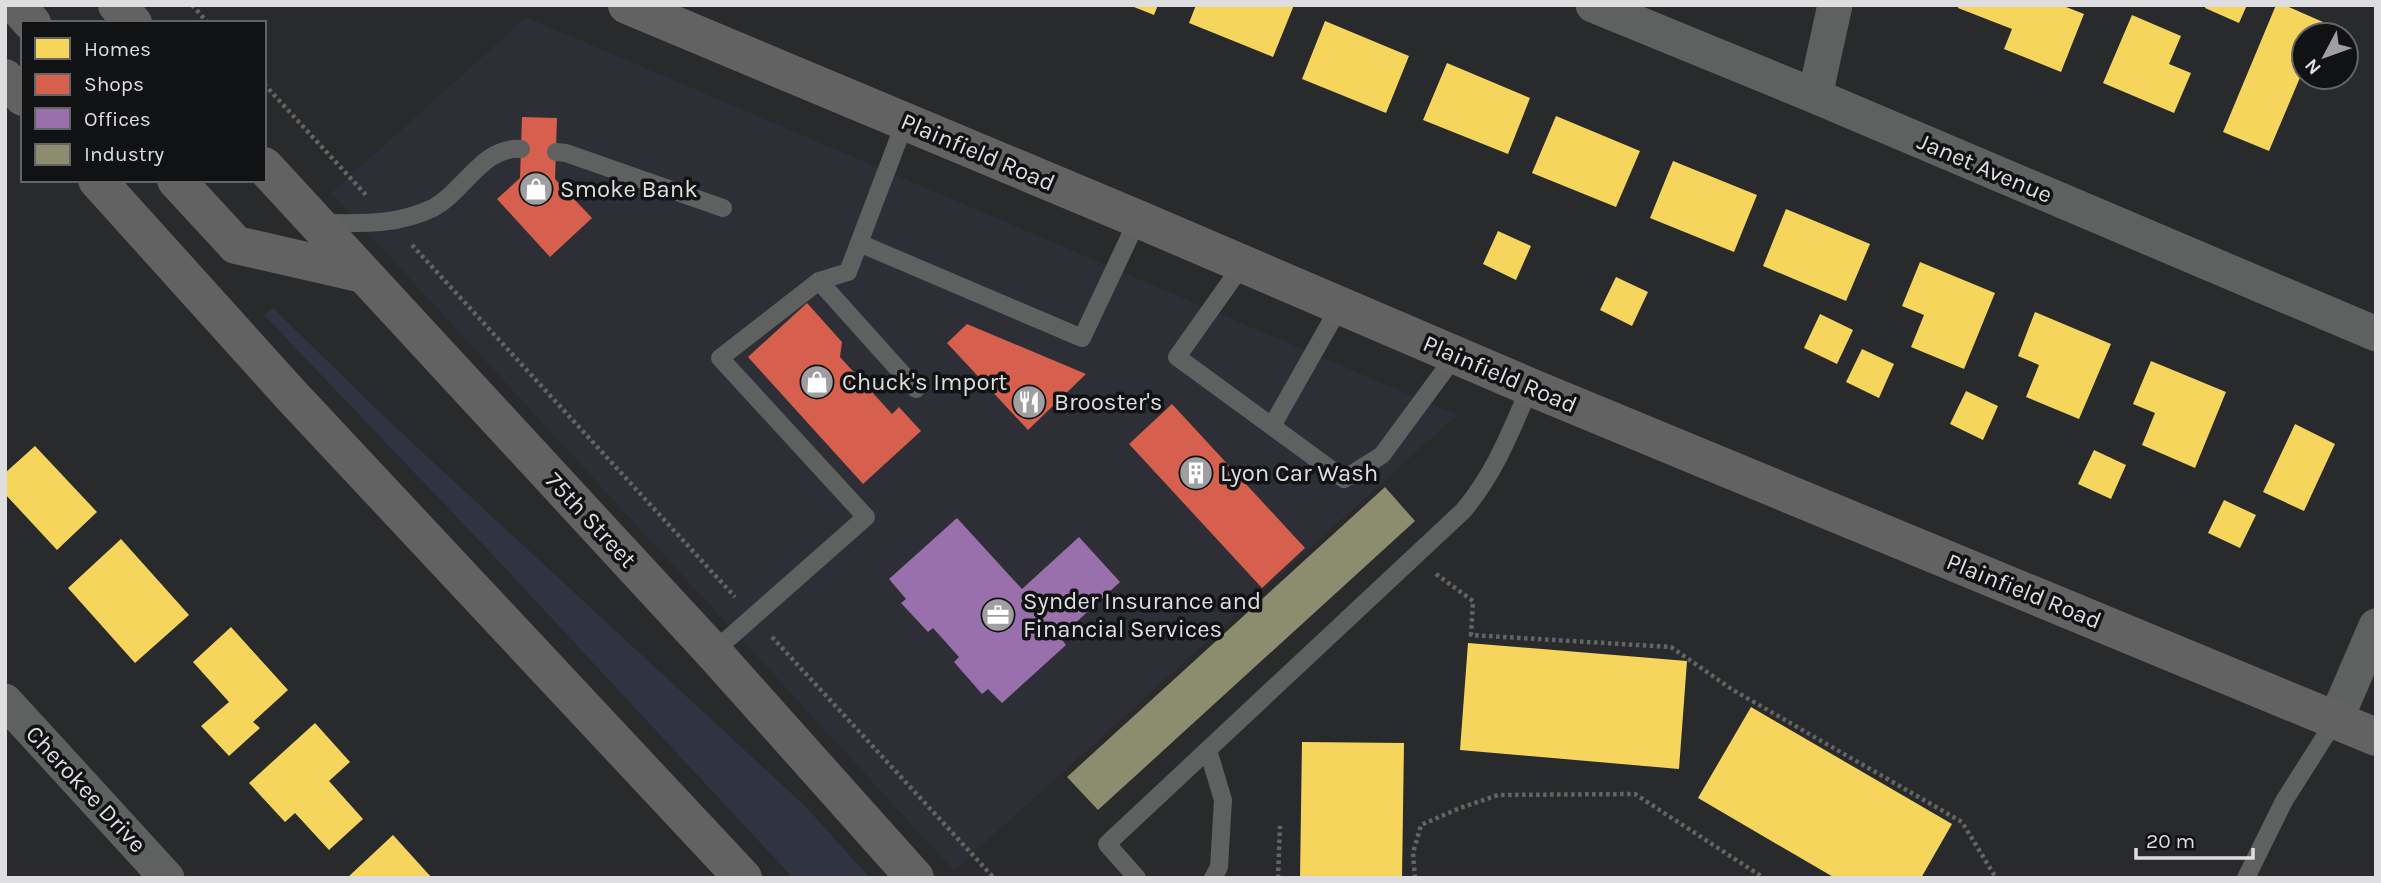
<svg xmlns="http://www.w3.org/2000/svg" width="2381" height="883" font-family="Karla,sans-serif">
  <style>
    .built { fill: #2d2e36 }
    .green { fill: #303341 }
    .homes { fill: #f6d55c }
    .shops { fill: #d6604d }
    .offices { fill: #9970ab }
    .industry { fill: #8c8c6e }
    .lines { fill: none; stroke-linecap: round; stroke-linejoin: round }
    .path { stroke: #646464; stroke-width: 4.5; stroke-dasharray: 3.5 3.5; stroke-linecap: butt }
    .lane { stroke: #5f6060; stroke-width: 18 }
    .street { stroke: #5f6060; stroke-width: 35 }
    .secondary { stroke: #626262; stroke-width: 38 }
    .labels { text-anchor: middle; stroke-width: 7; stroke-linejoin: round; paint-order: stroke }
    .street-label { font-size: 24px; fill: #dedee1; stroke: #111213 }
    .poi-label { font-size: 24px; fill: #dedee1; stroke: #111213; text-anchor: start }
  </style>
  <rect width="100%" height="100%" fill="#292a2b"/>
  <!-- built -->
  <path class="built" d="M526 17 1457 415 954 871 331 193Z"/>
  <!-- green -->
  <path class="green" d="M273 308 392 424 805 806 870 878H793L492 554 264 315Z"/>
  <!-- homes -->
  <path class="homes" d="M1129 5H1158L1154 15Z
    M1196 5H1294L1273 57 1189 23Z
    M1959 5H2061L2084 14 2061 72 2004 49 2012 29 1958 8Z
    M2206 5H2247L2239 23 2205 8Z
    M2276 5H2284L2323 22 2318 35H2304V68L2269 151 2223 132Z
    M2132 15 2181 36 2169 64 2191 73 2174 113 2103 83Z
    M1325 21 1409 56 1386 113 1302 79Z
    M1447 63 1530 98 1508 154 1423 120Z
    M1556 116 1640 151 1616 207 1532 173Z
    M1673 161 1757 195 1734 252 1650 218Z
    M1786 209 1870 244 1846 301 1763 266Z
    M1498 231 1531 246 1516 280 1483 264Z
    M1920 262 1995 293 1964 369 1911 347 1924 315 1902 306Z
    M1616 277 1648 292 1632 326 1600 310Z
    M2035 312 2111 344 2079 419 2026 397 2039 365 2018 356Z
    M1820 314 1853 330 1837 364 1804 348Z
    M1862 349 1894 364 1879 398 1846 382Z
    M2151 361 2226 392 2195 468 2142 445 2155 413 2133 404Z
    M1966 391 1998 406 1983 440 1950 424Z
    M2295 424 2335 444 2304 511 2263 492Z
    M35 446 97 512 57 550 5 494V473Z
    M2094 450 2126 465 2111 499 2078 484Z
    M2224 500 2256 515 2240 548 2208 533Z
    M121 539 189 615 135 663 68 588Z
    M231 627 288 690 253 722 260 728 229 756 201 726 229 702 193 662Z
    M1468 643 1687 661 1679 769 1460 750Z
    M1751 707 1952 824 1921 878H1835L1698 798Z
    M315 723 350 762 329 781 363 819 329 850 295 813 285 822 249 783Z
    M1302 742 1404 743 1402 878H1300Z
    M393 835 432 878H347Z"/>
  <!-- shops -->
  <path class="shops" d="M522 117 557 118 555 179 592 218 550 257 497 199 520 178Z
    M807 303 842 342 840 357 892 414 899 407 921 431 863 484 748 357Z
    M967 324 1086 374 1028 430 947 343Z
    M1172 404 1305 548 1262 588 1129 444Z"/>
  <!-- offices -->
  <path class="offices" d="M957 518 1022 589 1079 537 1120 582 1060 637 1066 645 1002 703 988 689 982 694 954 662 959 657 933 628 928 632 901 603 906 599 889 579Z"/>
  <!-- industry -->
  <path class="industry" d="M1385 487 1415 521 1098 810 1067 777Z"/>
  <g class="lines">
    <!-- path -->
    <path class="path" d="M192 5 208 23
      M264 84 366 195
      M412 245 735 597
      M1436 574 1473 601 1471 635 1671 647 1733 690 1962 822 1996 878
      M772 637 994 878
      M1278 878 1280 826
      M1415 878 1413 853 1421 825 1460 808 1498 795 1635 794 1764 878"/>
    <!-- lane -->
    <path class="lane" d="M556 152 566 153 723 208
      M321 223C361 223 395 226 433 208 464 192 482 146 521 149
      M859 243 1082 338 1138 219
      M1243 264 1177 357 1344 479 1382 455 1455 356
      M819 281 916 389
      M1272 426 1340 306
      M713 652 866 517 720 358 819 281 848 272 905 122
      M1208 750 1223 800 1219 867 1213 878
      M1137 878 1107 844 1463 511C1495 473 1510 433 1530 387
      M2246 878 2284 801 2336 719"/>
    <!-- street -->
    <path class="street" d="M1593 5 1815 96 2376 334
      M1815 96 1835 5
      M5 701 167 878
      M2336 719 2376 626"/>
    <!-- secondary -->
    <path class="secondary" d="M16 5 32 23
      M117 5 133 23
      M627 5 1138 219 1530 387 2376 737
      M5 78 23 97
      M264 166 713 652 915 878
      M97 180 291 395 743 878
      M176 180 236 245 363 274"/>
  </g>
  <!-- icons -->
  <defs>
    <g id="shop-disc" transform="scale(1.75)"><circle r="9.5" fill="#9f9fa1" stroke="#111213"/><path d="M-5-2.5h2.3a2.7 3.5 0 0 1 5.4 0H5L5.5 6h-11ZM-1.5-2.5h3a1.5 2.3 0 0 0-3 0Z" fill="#fff"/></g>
    <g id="restaurant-disc" transform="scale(1.75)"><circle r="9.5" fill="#9f9fa1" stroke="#111213"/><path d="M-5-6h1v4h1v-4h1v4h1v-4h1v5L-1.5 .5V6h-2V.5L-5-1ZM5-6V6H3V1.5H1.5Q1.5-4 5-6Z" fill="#fff"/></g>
    <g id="building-disc" transform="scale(1.75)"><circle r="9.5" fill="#9f9fa1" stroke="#111213"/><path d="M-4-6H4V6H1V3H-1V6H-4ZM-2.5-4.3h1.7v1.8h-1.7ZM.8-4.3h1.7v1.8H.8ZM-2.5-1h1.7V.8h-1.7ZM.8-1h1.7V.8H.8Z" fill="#fff"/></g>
    <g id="office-disc" transform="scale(1.75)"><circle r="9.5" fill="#9f9fa1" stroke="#111213"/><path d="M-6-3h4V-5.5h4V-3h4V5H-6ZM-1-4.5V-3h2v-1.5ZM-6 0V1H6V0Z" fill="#fff"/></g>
  </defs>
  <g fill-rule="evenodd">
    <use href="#shop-disc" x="536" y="189"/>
    <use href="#shop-disc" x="817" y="382"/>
    <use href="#restaurant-disc" x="1029" y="402"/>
    <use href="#building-disc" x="1196" y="473"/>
    <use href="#office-disc" x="998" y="615"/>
  </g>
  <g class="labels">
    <!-- street labels -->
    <g class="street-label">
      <text transform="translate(978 152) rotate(23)" y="8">Plainfield Road</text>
      <text transform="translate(1985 168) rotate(23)" y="8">Janet Avenue</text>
      <text transform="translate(1500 374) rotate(23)" y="8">Plainfield Road</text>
      <text transform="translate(591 520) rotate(47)" y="8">75th Street</text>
      <text transform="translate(2024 591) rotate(22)" y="8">Plainfield Road</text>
      <text transform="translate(86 789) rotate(47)" y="8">Cherokee Drive</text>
    </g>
    <!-- poi labels -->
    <g class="poi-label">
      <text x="560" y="197">Smoke Bank</text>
      <text x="842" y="390">Chuck's Import</text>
      <text x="1054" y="410">Brooster's</text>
      <text x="1220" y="481">Lyon Car Wash</text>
      <text x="1023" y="609">Synder Insurance and<tspan x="1023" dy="28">Financial Services</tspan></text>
    </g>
  </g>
  <!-- border -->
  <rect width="2381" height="883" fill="none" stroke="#dedee1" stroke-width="14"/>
  <!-- legend -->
  <rect x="21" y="21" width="245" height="161" fill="#111213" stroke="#636465" stroke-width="2"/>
  <rect x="35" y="38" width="35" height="21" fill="#f6d55c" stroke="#636465" stroke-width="2"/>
  <text x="84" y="56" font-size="21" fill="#dedee1">Homes</text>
  <rect x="35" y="74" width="35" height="21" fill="#d6604d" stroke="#636465" stroke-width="2"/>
  <text x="84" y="91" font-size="21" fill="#dedee1">Shops</text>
  <rect x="35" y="108" width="35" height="21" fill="#9970ab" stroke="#636465" stroke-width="2"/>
  <text x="84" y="126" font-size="21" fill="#dedee1">Offices</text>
  <rect x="35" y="144" width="35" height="21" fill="#8c8c6e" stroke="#636465" stroke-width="2"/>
  <text x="84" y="161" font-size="21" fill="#dedee1">Industry</text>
  <!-- north arrow -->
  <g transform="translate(2325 56) rotate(229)"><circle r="33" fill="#111213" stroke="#636465" stroke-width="2"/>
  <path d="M0-5L12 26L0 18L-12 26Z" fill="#9f9fa1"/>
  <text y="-10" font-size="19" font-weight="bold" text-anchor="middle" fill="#dedee1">N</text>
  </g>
  <!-- scale -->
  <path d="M2136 848v10h117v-10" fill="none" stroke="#dedee1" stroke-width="3.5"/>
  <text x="2146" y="848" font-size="21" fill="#dedee1" stroke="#111213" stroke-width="5" paint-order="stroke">20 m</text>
</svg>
